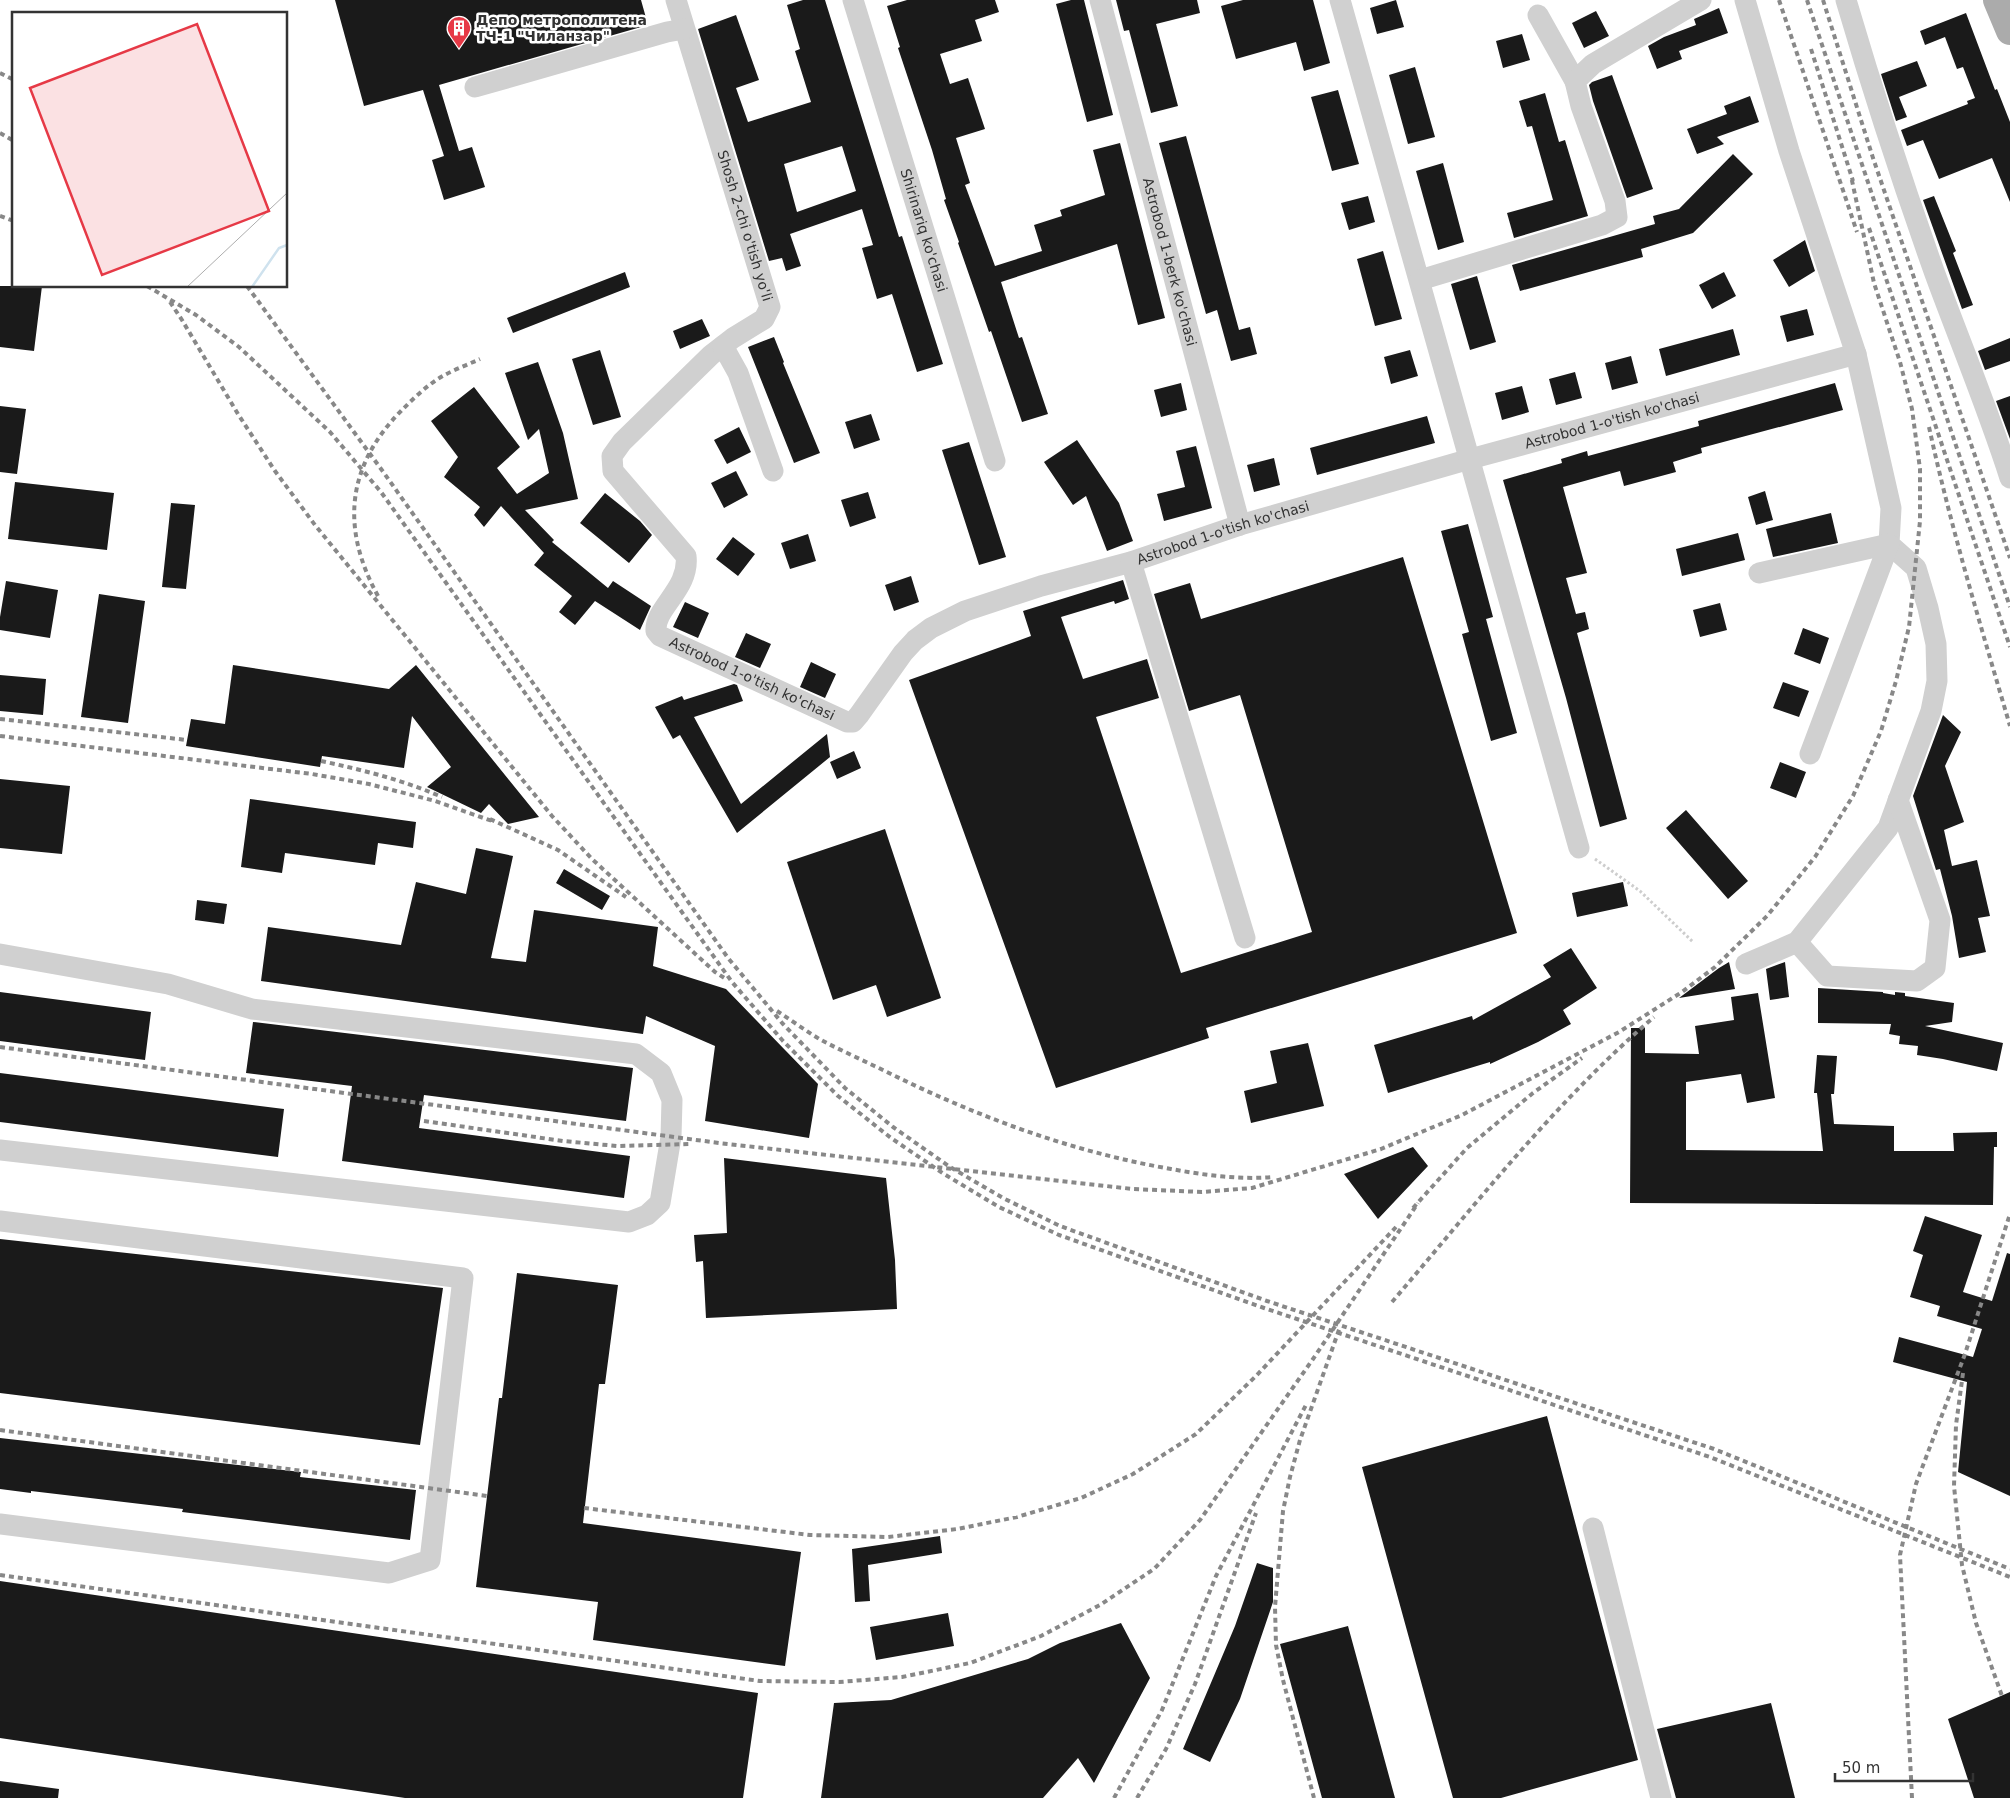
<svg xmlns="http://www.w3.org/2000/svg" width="2010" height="1798" font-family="'DejaVu Sans',sans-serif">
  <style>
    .building { fill: #1a1a1a; fill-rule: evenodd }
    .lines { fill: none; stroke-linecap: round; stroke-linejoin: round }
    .path { stroke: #cdcdcd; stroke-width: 3; stroke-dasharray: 2.5 2.5; stroke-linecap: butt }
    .minor { stroke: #d0d0d0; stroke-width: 21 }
    .major { stroke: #ababab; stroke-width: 28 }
    .rail { stroke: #888; stroke-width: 4; stroke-dasharray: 5 4; stroke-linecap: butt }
    .labels { text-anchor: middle; stroke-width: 5; stroke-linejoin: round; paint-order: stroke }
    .poi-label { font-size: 14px; font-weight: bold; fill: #333; stroke: #fff; text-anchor: start }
    .street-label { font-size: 14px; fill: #333; stroke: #fff }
    .inset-river { fill: none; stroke: #cfe2ee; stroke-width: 2.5 }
    .inset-road { fill: none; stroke: #adadad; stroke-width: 1 }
    .view { fill: #e63946; fill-opacity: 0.15; stroke: #e63946; stroke-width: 2.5 }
    .inset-edge { fill: none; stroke: #333; stroke-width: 2.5 }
  </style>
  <rect width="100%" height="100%" fill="#fff"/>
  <!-- building -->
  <path class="building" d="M335 0H641L648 25 439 85 459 151 472 147 485 187 444 200 432 160 444 156 423 90 364 106Z
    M803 0H825L899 237 902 236 943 364 917 372 892 294 877 299 862 248 873 245 862 209 790 234 801 266 786 271 782 258 769 261 698 29 736 15 759 80 736 88 748 122 811 102 795 51 800 49 787 5ZM842 146 856 191 797 212 784 164Z
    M907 0H995L999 12 975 20 982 41 940 54 950 84 968 78 985 129 956 138 970 183 965 185 995 266 1042 251 1034 225 1062 216 1060 210 1105 195 1093 150 1120 143 1165 318 1138 325 1117 244 1001 282 1019 338 1022 337 1048 414 1022 422 991 331 989 332 958 243 959 242 944 200 946 199 932 150 898 48 900 47 887 6Z
    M1071 0H1084L1113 115 1087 122 1056 4Z
    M1116 0H1197L1200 13 1156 24 1178 106 1151 113 1129 30 1124 31Z
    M1243 0H1313L1330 63 1304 71 1296 42 1236 59 1221 6Z
    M1396 0 1404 27 1377 34 1370 8Z
    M1719 8 1728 33 1679 51 1682 59 1657 69 1648 46 1664 37 1696 25 1694 19Z
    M1596 11 1609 36 1584 48 1572 23Z
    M1966 13 1995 90 1997 89 2010 122V202L1992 158 1939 179 1923 140 1907 146 1901 130 1968 104 1967 101 1975 98 1963 67 1957 69 1945 37 1925 45 1920 31Z
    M1522 34 1530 60 1503 68 1496 41Z
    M1917 61 1927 86 1899 97 1907 117 1896 121 1881 74Z
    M1415 67 1435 137 1408 144 1389 75Z
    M1612 75 1653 189 1627 198 1593 101 1589 85 1592 82Z
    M1338 90 1359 164 1332 171 1311 97Z
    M1545 93 1559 142 1565 140 1588 216 1514 238 1507 213 1553 200 1532 126 1527 127 1519 101Z
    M1750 96 1759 122 1717 137 1724 144 1697 154 1687 129 1727 114 1724 106Z
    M1186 136 1239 330 1250 327 1257 354 1231 361 1217 310 1206 314 1159 143Z
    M1733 154 1753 174 1693 233 1641 249 1643 257 1520 291 1512 265 1655 224 1653 216 1679 209Z
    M1443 163 1464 242 1438 250 1416 171Z
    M1368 196 1375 222 1349 230 1341 203Z
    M1934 196 1956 251 1953 253 1973 305 1962 309 1923 200Z
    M1805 240 1815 271 1789 287 1773 260Z
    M1383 251 1402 319 1375 326 1357 259Z
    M625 272 630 287 513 333 507 318Z
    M1724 272 1736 296 1712 309 1699 285Z
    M1477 276 1496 342 1470 350 1451 284Z
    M0 286H42L34 351 0 347Z
    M1807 309 1814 335 1787 342 1780 316Z
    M702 319 710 336 680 349 673 331Z
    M1733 329 1740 355 1666 376 1659 349Z
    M774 337 784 362 783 363 820 453 794 463 748 347Z
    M2010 338V361L1985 370 1978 351Z
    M600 350 621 417 593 425 572 359Z
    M1410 350 1418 376 1391 384 1384 357Z
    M1631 356 1638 383 1612 390 1605 363Z
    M538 362 563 433 578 499 525 510 554 540 552 542 608 588 613 581 651 606 640 630 595 601 575 625 559 612 572 596 534 565 544 553 501 506 484 527 474 515 480 507 444 477 458 457 431 421 474 387 520 447 497 468 517 494 549 473 539 429 528 440 505 373Z
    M1575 372 1582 398 1556 405 1549 379Z
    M1181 383 1187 410 1161 417 1154 390Z
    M1835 383 1843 410 1701 448 1702 453 1673 462 1676 472 1624 486 1620 471 1563 487 1587 573 1566 578 1576 614 1585 612 1589 629 1577 633 1627 819 1600 827 1566 698 1503 480 1562 463 1561 459 1587 451 1588 456 1699 426 1698 421Z
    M1522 386 1529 412 1502 420 1495 393Z
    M2010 396V439L1996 401Z
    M0 406 26 409 17 474 0 472Z
    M871 414 880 440 854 449 845 422Z
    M1427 416 1435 443 1317 475 1310 448Z
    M739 427 751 452 727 464 714 440Z
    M1077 440 1119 503 1133 541 1107 551 1086 496 1073 505 1044 462Z
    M969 442 1006 557 979 565 942 450Z
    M1196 446 1212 508 1164 521 1157 494 1185 487 1176 451Z
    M1274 458 1280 485 1254 492 1247 465Z
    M736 471 748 495 724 508 711 483Z
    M15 482 114 493 107 550 8 539Z
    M1765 491 1773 520 1756 525 1748 497Z
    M868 492 876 518 850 527 841 500Z
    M605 493 640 521 652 535 629 563 580 523Z
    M171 503 195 505 186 589 162 587Z
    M1831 513 1838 543 1773 557 1766 529Z
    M1468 524 1493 617 1486 619 1517 733 1491 741 1462 634 1469 632 1441 531Z
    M1738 533 1745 560 1682 576 1676 549Z
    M808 534 816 561 790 569 781 543Z
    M733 537 755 554 738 576 716 559Z
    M1403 557 1517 933 1206 1028 1209 1038 1056 1088 909 680 1031 636 1023 611 1123 580 1129 599 1115 604 1114 601 1061 617 1083 679 1147 659 1159 698 1096 717 1181 973 1312 932 1240 695 1189 711 1154 594 1190 583 1201 619Z
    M911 576 919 602 894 611 885 585Z
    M6 581 58 590 50 638 0 630V617Z
    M99 594 145 601 128 723 81 717Z
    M685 602 709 613 698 638 673 627Z
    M1720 603 1727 630 1700 637 1693 610Z
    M1803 628 1829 638 1820 664 1794 654Z
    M746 633 771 644 760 668 735 657Z
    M811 662 836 674 825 698 800 687Z
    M233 665 389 689 416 665 539 817 508 824 489 804 481 813 427 787 451 767 412 716 404 768 322 756 320 767 186 746 191 719 225 724Z
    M0 675 46 679 43 715 0 711Z
    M1783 682 1809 691 1799 717 1773 708Z
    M734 684 737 685 743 701 694 717 741 804 827 734 830 757 737 833 680 735 673 739 655 707 682 696 684 700Z
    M1943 715 1961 732 1945 766 1964 822 1944 830 1952 866 1977 860 1990 916 1978 918 1986 952 1959 958 1952 916 1940 869 1936 870 1913 796Z
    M854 751 861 768 837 779 830 762Z
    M1780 762 1806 772 1796 798 1770 788Z
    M0 779 70 786 62 854 0 848Z
    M250 799 416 822 413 848 378 843 375 865 285 853 282 873 241 867Z
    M1686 810 1748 881 1728 899 1666 828Z
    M885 829 941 998 887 1017 876 985 833 1000 787 862Z
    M476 848 513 856 491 958 526 962 534 910 658 927 653 966 726 989 818 1084 809 1138 705 1121 715 1046 646 1016 643 1034 261 981 268 927 401 945 416 882 466 894Z
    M564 869 610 896 602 910 556 883Z
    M1623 882 1628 906 1577 917 1572 893Z
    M197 900 227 904 224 924 195 920Z
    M1571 948 1597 988 1563 1010 1571 1024 1538 1042 1490 1064V1062L1388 1093 1374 1045 1472 1016 1473 1020 1551 977 1543 965Z
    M1729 962 1735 989 1679 998 1719 968Z
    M1785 962 1789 997 1770 1000 1766 969Z
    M1818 988 1883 992V993L1895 995V992L1905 993V996L1954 1003 1952 1022 1925 1026 2003 1043 1997 1071 1943 1059 1917 1055 1918 1046 1899 1044 1900 1036 1889 1034 1891 1024 1818 1023Z
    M0 992 151 1012 145 1060 0 1041Z
    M1758 993 1775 1098 1747 1103 1741 1074 1686 1082V1150L1823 1151 1817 1093H1814L1817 1055 1837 1056 1834 1094H1831L1834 1124 1894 1126V1151H1954L1953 1133 1997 1132V1147H1994L1993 1205 1630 1203 1631 1028H1645V1053L1699 1054 1695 1026 1734 1020 1731 997Z
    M253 1022 633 1068 626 1121 424 1095 419 1128 630 1156 624 1198 342 1161 352 1086 246 1073Z
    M1308 1043 1324 1106 1251 1123 1244 1091 1277 1083 1270 1051Z
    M0 1073 284 1109 278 1157 0 1122Z
    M1413 1147 1428 1166 1378 1219 1344 1174Z
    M724 1158 886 1178 895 1260 897 1309 706 1318 703 1261 696 1262 694 1235 727 1233Z
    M1925 1216 1982 1235 1963 1292 1992 1301 2007 1253 2010 1254V1496L1958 1472 1967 1382 1893 1362 1899 1337 1973 1357 1982 1329 1937 1316 1940 1306 1910 1297 1923 1255 1913 1251Z
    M0 1239 443 1288 420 1445 0 1393Z
    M517 1273 618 1285 605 1384H599L583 1523 801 1552 785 1666 593 1640 598 1602 476 1587 499 1398H502Z
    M1547 1416 1638 1760 1501 1798H1453L1362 1467Z
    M0 1438 301 1472 300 1477 416 1490 410 1540 182 1512 183 1509 31 1491V1493L0 1489Z
    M940 1536 942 1553 868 1565 870 1601 855 1602 852 1549Z
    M1257 1563 1273 1568V1602L1240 1699 1210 1762 1183 1749 1235 1626Z
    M0 1581 758 1693 743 1798H405L0 1738Z
    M948 1613 954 1646 876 1660 870 1627Z
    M1121 1623 1150 1678 1094 1783 1078 1758 1043 1798H821L834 1703 891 1700 1028 1659 1060 1643Z
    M1348 1626 1395 1798H1322L1280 1644Z
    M2010 1692V1798H1974L1948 1719Z
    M1771 1703 1795 1798H1676L1657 1729Z
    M0 1781 59 1789 58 1798H0Z"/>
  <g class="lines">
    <!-- path -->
    <path class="path" d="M1595 859 1640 891 1693 942"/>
    <!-- minor -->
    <g class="minor">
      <path id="s1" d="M676 0 770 307 764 319 733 338 711 355 622 442 612 456 613 471 686 556C690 589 654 608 656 631L660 636 847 722H853L859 715 903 653 915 640 931 628 965 611 1041 586 1131 562 1240 525 1470 459 1856 354"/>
      <path id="s2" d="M853 0 995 461"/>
      <path id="s3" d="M1100 0 1240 525"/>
      <path d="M1340 0 1579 848"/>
      <path d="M1745 0 1789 151 1856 354 1891 508 1889 544 1916 568 1928 608 1936 644 1937 681 1931 711 1888 828 1797 942 1746 964"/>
      <path d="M1846 0C1873 92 1903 184 1935 274 1960 342 1988 409 2010 478"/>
      <path d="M1538 15 1575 81"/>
      <path d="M475 87 667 32 684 29"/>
      <path d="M1420 280 1602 225 1617 217 1615 201 1581 106 1575 81 1593 64 1701 0"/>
      <path d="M723 346 738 373 773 471"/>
      <path d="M1131 562 1245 938"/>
      <path d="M1759 573 1889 544 1810 754"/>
      <path d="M1797 942 1827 976 1917 981 1935 968 1940 920 1898 800"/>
      <path d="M0 954 168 984 252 1009 636 1054 661 1073 672 1100 671 1137 660 1203 647 1215 629 1222 0 1150"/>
      <path d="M0 1221 463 1278 430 1560 389 1573 0 1524"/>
      <path d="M1593 1528 1661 1798"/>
    </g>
    <!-- major -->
    <path class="major" d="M1997 0 2010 31"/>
    <!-- rail -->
    <path class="rail" d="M1779 0 1857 232
      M1807 0 2010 607
      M1823 0 1873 158 2010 558
      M1811 49 1853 181
      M0 73 14 80
      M0 133 14 141
      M0 216 14 221
      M1869 228 2010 647
      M147 286 196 315 239 347 330 432 381 492 732 982 783 1041 838 1096 891 1138 944 1174 999 1207 1059 1235 1264 1308 1710 1457 2010 1577
      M247 286 384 473 728 958 783 1024 845 1088 893 1127 950 1167 1003 1198 1060 1226 1267 1301 1714 1449 2010 1569
      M170 302 182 320 238 414 275 471 315 525 552 816 592 859 715 972 726 979
      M1929 427C1951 528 1981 627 2010 726
      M378 596C341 529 346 467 401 411 413 399 426 386 441 377 453 370 467 365 480 359
      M0 719 187 740
      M0 736 312 774 369 784 435 801 495 822
      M321 761C363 770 403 780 442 797
      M490 819 558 850 626 897
      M777 1011C791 1020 806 1031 821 1040 844 1052 869 1063 893 1075 981 1118 1073 1152 1171 1169 1204 1175 1239 1180 1273 1177
      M0 1047 719 1143 1133 1189 1202 1192 1252 1188 1381 1149 1462 1115 1619 1032 1682 992 1715 967 1767 916 1815 857 1853 796 1881 731 1896 681 1909 627 1920 521V469L1912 409 1900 362 1874 283 1851 176
      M424 1121 563 1141 617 1146 689 1144
      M1413 1208 1467 1148 1533 1093 1582 1058
      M1392 1302C1476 1204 1556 1101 1654 1017
      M1963 1373 1956 1425 1954 1486 1962 1565 1976 1623 2002 1696
      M0 1430 487 1496
      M584 1508 810 1535 888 1537 957 1529 1017 1517 1081 1498 1133 1474 1196 1434 1256 1376 1396 1227
      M0 1575 760 1681 839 1682 902 1677 970 1663 1041 1636 1100 1605 1154 1569 1200 1520 1313 1359 1418 1203
      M1114 1798 1162 1710 1216 1576 1307 1403
      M1137 1798 1166 1749 1195 1684 1256 1513
      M1314 1798 1283 1680 1276 1645 1275 1607 1283 1511 1290 1477 1300 1440 1340 1327
      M1912 1798 1900 1555 1916 1484 1965 1354 2010 1214"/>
  </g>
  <!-- icons -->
  <defs>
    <g id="building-pin" transform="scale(1.25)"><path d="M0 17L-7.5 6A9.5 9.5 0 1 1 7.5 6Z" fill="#e63946" stroke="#fff"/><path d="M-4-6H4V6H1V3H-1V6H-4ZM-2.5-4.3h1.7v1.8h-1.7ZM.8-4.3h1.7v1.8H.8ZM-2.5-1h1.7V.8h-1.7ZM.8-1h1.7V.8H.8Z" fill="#fff"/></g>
  </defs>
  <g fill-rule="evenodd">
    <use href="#building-pin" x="459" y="28"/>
  </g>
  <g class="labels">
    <!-- poi labels -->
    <g class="poi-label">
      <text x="476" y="25">Депо метрополитена<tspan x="476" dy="16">ТЧ-1 "Чиланзар"</tspan></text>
    </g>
    <!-- street labels -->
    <g class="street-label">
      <text dy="5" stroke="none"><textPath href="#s1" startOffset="236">Shosh 2-chi o'tish yo'li</textPath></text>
      <text dy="5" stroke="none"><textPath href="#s2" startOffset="241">Shirinariq ko'chasi</textPath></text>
      <text dy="5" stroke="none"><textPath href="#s3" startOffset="271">Astrobod 1-berk ko'chasi</textPath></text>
      <text dy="5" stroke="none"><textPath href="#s1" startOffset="1804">Astrobod 1-o'tish ko'chasi</textPath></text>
      <text dy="5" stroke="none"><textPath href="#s1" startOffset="1399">Astrobod 1-o'tish ko'chasi</textPath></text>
      <text dy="5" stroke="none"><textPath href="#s1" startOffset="858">Astrobod 1-o'tish ko'chasi</textPath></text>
    </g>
  </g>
  <!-- overview -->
  <g transform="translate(12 12)">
    <rect width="275" height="275" fill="#fff"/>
    <path class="inset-river" d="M240 275 267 236 275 233"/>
    <path class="inset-road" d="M175 275 275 181"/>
    <path class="view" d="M185 12 257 199 90 263 18 76Z"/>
    <rect width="275" height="275" class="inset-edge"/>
  </g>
  <!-- scale -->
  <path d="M1835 1773v8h138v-8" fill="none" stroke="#333333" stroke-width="2.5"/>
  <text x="1842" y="1773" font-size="15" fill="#333333" stroke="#ffffff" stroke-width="4" paint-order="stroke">50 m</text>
</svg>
